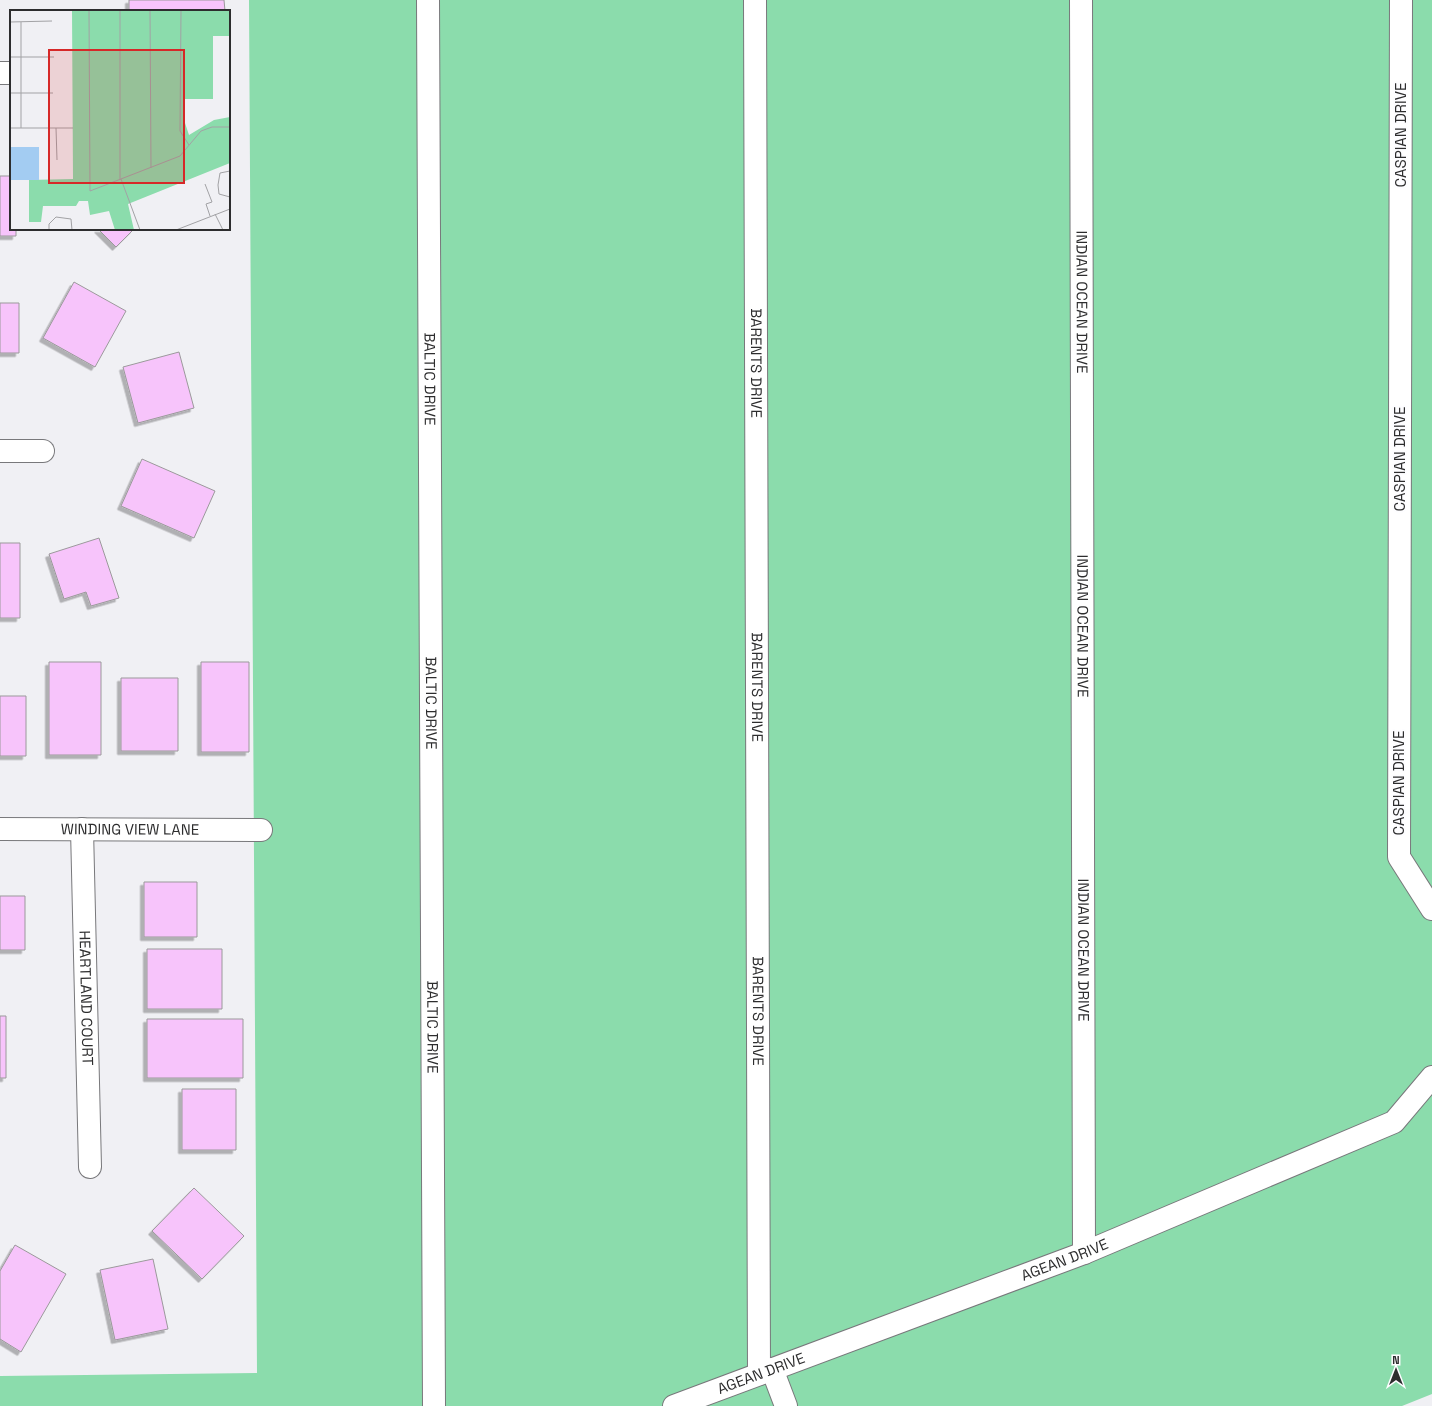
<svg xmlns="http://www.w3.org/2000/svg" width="1432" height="1406" font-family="'Space Grotesk',sans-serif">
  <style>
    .green { fill: #8bdcac }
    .building { fill: #f7c4fb; stroke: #9b999b; filter: url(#shadow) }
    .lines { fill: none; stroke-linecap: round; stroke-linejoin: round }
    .minor-casing { stroke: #78787b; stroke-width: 24 }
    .minor { stroke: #fff; stroke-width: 22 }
    .labels { text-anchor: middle; stroke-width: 4; stroke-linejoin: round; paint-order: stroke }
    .street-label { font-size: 15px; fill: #2d2d2e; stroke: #fdfdff }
    .inset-road { fill: none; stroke: #a2a2a5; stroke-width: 1 }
    .view { fill: #d62828; fill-opacity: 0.15; stroke: #d62828; stroke-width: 2 }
    .inset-edge { fill: none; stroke: #2d2d2e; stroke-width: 2 }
  </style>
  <defs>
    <filter id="shadow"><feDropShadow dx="-3.5" dy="3.5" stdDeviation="0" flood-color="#0004"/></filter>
  </defs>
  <rect width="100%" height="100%" fill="#f0f0f4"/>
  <!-- green -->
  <path class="green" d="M249 0H1432V1394L1402 1406H0V1376L257 1373Z"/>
  <!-- building -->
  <path class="building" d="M129 0H224L225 11H129Z
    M0 176H11V229H16V236H0Z
    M98 229H134L116 247Z
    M74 282 126 311 95 367 43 338Z
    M0 303H19V353H0Z
    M179 352 194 408 138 423 123 367Z
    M142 459 215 491 194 538 121 506Z
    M99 538 119 598 91 606 86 592 64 599 49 554Z
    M0 543H20V618H0Z
    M49 662H101V755H49Z
    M201 662H249V752H201Z
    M121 678H178V751H121Z
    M0 696H26V756H0Z
    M144 882H197V937H144Z
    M0 896H25V950H0Z
    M147 949H222V1009H147Z
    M0 1016H6V1078H0Z
    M147 1019H243V1078H147Z
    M182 1089H236V1150H182Z
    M194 1188 244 1236 202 1279 152 1231Z
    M15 1245 66 1274 21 1352 0 1339V1271Z
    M153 1259 168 1329 115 1340 100 1270Z"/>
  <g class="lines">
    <!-- minor casing -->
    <g class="minor-casing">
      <g id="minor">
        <path id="s1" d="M428 0 434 1406"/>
        <path id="s2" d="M755 0 759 1374"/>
        <path id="s3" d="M1081 0 1084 1253"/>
        <path d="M1401 0 1399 857 1432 909"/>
        <path d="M0 73H11"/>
        <path d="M0 451H43"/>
        <path id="s4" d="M0 829 261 830"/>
        <path id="s5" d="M82 829 90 1167"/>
        <path d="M772 1369 786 1406"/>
        <path id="s6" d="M674 1406 1084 1253 1394 1122 1432 1077"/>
      </g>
    </g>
    <!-- minor -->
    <use href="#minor" class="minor"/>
  </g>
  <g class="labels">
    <!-- street labels -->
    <g class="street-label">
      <text transform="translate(1401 135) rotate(-90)" y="5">CASPIAN DRIVE</text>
      <text dy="5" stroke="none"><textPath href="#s3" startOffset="302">INDIAN OCEAN DRIVE</textPath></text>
      <text dy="5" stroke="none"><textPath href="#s2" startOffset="363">BARENTS DRIVE</textPath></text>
      <text dy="5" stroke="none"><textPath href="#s1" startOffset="379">BALTIC DRIVE</textPath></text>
      <text transform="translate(1400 459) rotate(-90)" y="5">CASPIAN DRIVE</text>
      <text dy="5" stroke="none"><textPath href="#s3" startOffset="626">INDIAN OCEAN DRIVE</textPath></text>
      <text dy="5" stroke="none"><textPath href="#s2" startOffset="687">BARENTS DRIVE</textPath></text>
      <text dy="5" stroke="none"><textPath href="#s1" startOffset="703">BALTIC DRIVE</textPath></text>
      <text transform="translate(1399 783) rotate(-90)" y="5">CASPIAN DRIVE</text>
      <text dy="5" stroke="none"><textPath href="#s4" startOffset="130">WINDING VIEW LANE</textPath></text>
      <text dy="5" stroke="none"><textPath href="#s3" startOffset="950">INDIAN OCEAN DRIVE</textPath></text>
      <text dy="5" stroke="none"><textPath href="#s5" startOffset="169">HEARTLAND COURT</textPath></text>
      <text dy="5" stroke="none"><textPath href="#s2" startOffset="1011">BARENTS DRIVE</textPath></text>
      <text dy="5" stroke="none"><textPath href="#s1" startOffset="1027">BALTIC DRIVE</textPath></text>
      <text dy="5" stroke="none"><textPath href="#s6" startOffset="417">AGEAN DRIVE</textPath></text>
      <text dy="5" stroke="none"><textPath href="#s6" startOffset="93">AGEAN DRIVE</textPath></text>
    </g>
  </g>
  <!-- overview -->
  <g transform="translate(10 10)">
    <rect width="220" height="220" fill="#f0f0f4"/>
    <path d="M62 0H220V26H203V89H175V113L179 125 204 110 220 107V153L118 194 124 220H105L99 201 80 205 78 191H69L66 196H33L31 212H19V170L63 169Z" fill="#8bdcac"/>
    <path d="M0 137H29V170H0Z" fill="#a3ccf2"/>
    <path class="inset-road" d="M79 0 80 181 170 146 191 121 202 117H220M110 0V170M140 0 141 158M171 0 170 121 179 135M0 12 42 11M11 12V118M0 47H44M0 83H43M0 118H63M46 118 47 150M220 161 210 163 208 175 209 184 220 187M111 169 130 220M195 174 202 192 196 194 200 206M205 204 213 220M39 220V214L46 207 61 209 62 220M166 220 220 199"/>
    <path class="view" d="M39 40H174V173H39Z"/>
    <rect width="220" height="220" class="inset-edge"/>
  </g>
  <!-- north arrow -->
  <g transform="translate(1396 1370)" stroke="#fdfdff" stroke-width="3" paint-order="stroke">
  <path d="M0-3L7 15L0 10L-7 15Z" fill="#2d2d2e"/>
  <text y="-6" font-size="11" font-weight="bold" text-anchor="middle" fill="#2d2d2e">N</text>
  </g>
</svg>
